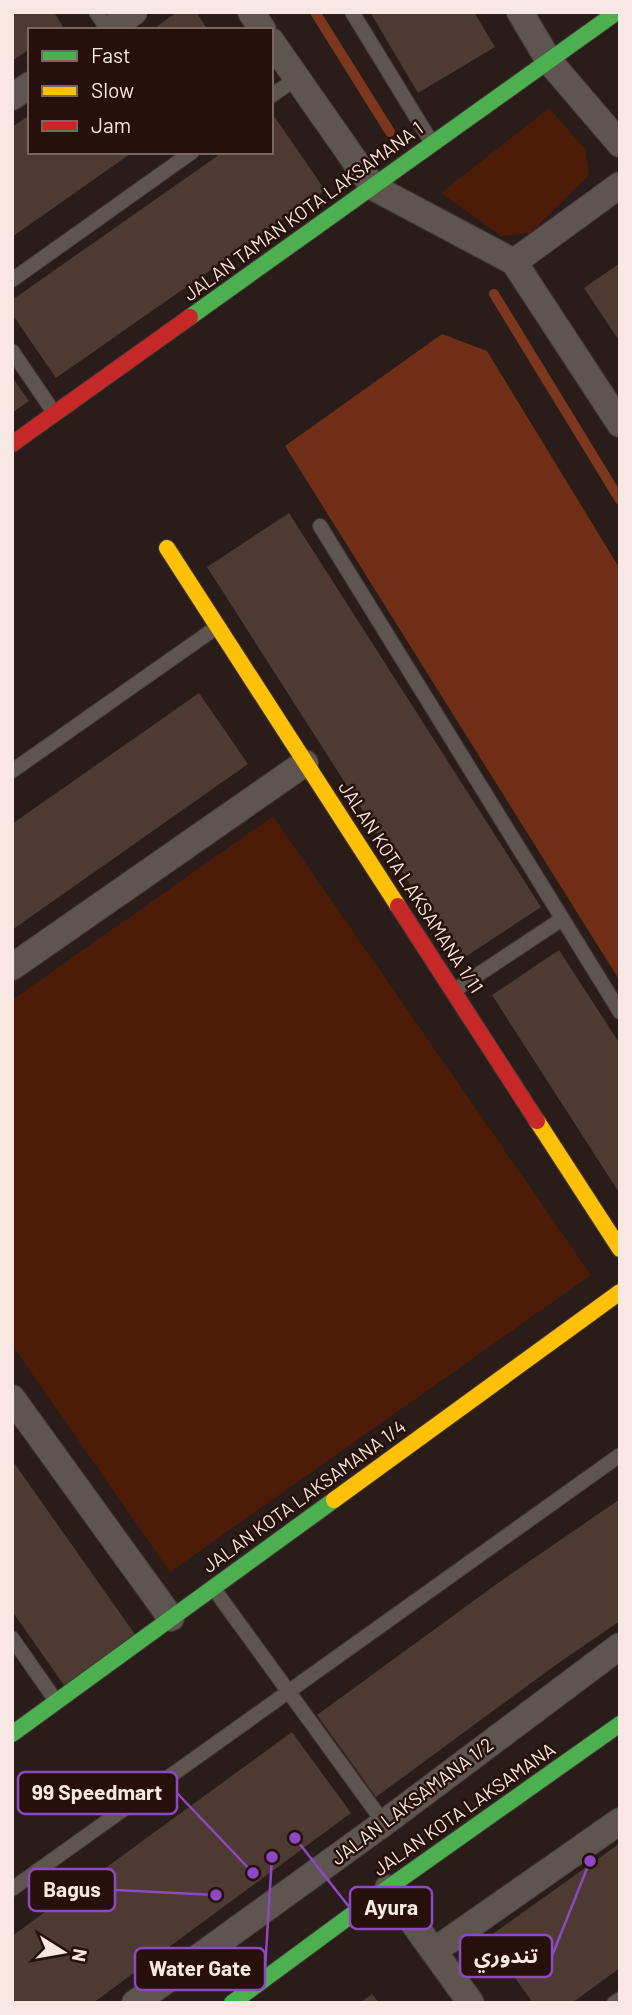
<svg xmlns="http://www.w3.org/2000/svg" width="632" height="2015" font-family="Barlow,'Noto Sans Arabic',sans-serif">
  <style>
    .green { fill: #4d1c09 }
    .forest { fill: #702e16 }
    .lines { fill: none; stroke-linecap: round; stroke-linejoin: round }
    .stream { stroke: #7d371e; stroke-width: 10 }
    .building { fill: #4e3a33 }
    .lane-casing { stroke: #433836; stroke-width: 16 }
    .street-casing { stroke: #433836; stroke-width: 28 }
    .fast-casing { stroke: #433836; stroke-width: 18 }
    .slow-casing { stroke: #433836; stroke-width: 18 }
    .jam-casing { stroke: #433836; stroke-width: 18 }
    .lane { stroke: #5e5450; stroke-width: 14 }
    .street { stroke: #5e5450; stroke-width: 26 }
    .fast { stroke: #4caf50; stroke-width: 16 }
    .slow { stroke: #ffc107; stroke-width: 16 }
    .jam { stroke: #c62828; stroke-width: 16 }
    .labels { text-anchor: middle; stroke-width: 5; stroke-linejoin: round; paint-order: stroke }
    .street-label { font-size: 19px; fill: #f8e7e2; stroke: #261009 }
    .leader { fill: none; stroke: #8e48c4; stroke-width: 2.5 }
    .callout-dot { fill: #8e48c4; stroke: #261009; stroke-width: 2.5 }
    .callout { fill: #261009; stroke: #8e48c4; stroke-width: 2.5 }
    .callout-label { font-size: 21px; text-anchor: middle; font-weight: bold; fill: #f8e7e2 }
  </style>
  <rect width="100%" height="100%" fill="#291c19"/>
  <!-- green -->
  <path class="green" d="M549 108 585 149 589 175 530 233 501 236 441 193Z
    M273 816 591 1275 170 1572 12 1345V1000Z"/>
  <!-- forest -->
  <path class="forest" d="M442 334 487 351 620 569V981L285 446Z"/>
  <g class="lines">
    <!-- stream -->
    <path class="stream" d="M315 12 390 132
      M494 294 620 500"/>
  </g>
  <!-- building -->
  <path class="building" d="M12 12H54L63 27 59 30H30V49L12 61Z
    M177 12H196L208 30H152Z
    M370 12H474L495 47 418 93Z
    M30 115V152H133L12 237V127Z
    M274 116 325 190 56 378 12 314V300L223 152H271V118Z
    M620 263V342L584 288Z
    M12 377 29 401 12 413Z
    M289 513 541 907 459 961 207 567Z
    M199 693 248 764 12 930V824Z
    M559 950 620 1044V1194L492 995Z
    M12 1460 139 1640 68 1691 12 1611Z
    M620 1499V1621L557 1664 376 1797 317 1715 498 1583Z
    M292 1732 351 1813 93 2003H12V1936Z
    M620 1843V1968L572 2003H533L487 1938Z
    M372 1994 379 2003H360Z"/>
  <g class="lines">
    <!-- lane casing -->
    <g class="lane-casing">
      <path id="lane" d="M96 12 108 30
        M352 12 432 143
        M271 96 297 78
        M12 280 192 152
        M12 351 55 414
        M320 526 620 1012
        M12 771 217 627
        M455 990 562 919
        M214 1589 384 1823
        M12 1638 56 1701
        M12 1889 620 1455
        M614 2003 620 1999"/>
    </g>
    <!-- street casing -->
    <g class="street-casing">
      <path id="street" d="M251 12 263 30
        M520 12 549 61 620 144
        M109 30 134 12
        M271 41 373 187 514 262 620 424
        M12 97 30 85
        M514 262 620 185
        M12 967 305 763
        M12 1398 171 1618
        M388 1888 471 2003
        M434 1951 620 1821
        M135 2003 384 1823 620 1646"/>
    </g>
    <!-- fast casing -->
    <g class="fast-casing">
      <path id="fast" d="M190 317 617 12
        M12 1734 334 1500
        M232 2003 388 1888 620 1724"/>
    </g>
    <!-- slow casing -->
    <g class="slow-casing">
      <path id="slow" d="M167 548 398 906
        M537 1121 620 1249
        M334 1500 620 1292"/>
    </g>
    <!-- jam casing -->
    <g class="jam-casing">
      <path id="jam" d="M12 444 190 317
        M398 906 537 1121"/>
    </g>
    <!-- lane -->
    <use href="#lane" class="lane"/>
    <!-- street -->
    <use href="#street" class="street"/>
    <!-- fast -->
    <use href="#fast" class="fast"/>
    <!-- slow -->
    <use href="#slow" class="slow"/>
    <!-- jam -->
    <use href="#jam" class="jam"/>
  </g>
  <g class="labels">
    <!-- street labels -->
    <g class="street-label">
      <text transform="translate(303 211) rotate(-36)" y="7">JALAN TAMAN KOTA LAKSAMANA 1</text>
      <text transform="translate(411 887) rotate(57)" y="7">JALAN KOTA LAKSAMANA 1/11</text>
      <text transform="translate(304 1496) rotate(-36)" y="7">JALAN KOTA LAKSAMANA 1/4</text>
      <text transform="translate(412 1801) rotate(-37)" y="7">JALAN LAKSAMANA 1/2</text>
      <text transform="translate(464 1809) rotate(-35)" y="7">JALAN KOTA LAKSAMANA</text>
    </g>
  </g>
  <!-- callouts -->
  <path class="leader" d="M253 1873L177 1793M216 1895L115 1890M295 1838L350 1908M590 1861L552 1956M272 1857L265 1969"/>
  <g class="callout-dot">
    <circle cx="253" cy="1873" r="7"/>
    <circle cx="216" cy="1895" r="7"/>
    <circle cx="295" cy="1838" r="7"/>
    <circle cx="590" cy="1861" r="7"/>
    <circle cx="272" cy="1857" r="7"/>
  </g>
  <g class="callout">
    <rect x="18" y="1772" width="159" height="42" rx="7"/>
    <rect x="29" y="1869" width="86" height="42" rx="7"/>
    <rect x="350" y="1887" width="82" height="42" rx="7"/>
    <rect x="460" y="1935" width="92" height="42" rx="7"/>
    <rect x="135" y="1948" width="130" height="42" rx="7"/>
  </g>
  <g class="callout-label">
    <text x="97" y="1800">99 Speedmart</text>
    <text x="72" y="1897">Bagus</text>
    <text x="391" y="1915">Ayura</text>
    <text x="506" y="1963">تندوري</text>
    <text x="200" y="1976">Water Gate</text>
  </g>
  <!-- border -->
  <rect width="632" height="2015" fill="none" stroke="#f8e7e2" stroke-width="28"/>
  <!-- legend -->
  <rect x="28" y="28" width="245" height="126" fill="#261009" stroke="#7a6660" stroke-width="2"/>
  <rect x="42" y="51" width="35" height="10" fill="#4caf50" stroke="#7a6660" stroke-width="2"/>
  <text x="91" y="63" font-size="21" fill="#f8e7e2">Fast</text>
  <rect x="42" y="86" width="35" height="10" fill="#ffc107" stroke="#7a6660" stroke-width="2"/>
  <text x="91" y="98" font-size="21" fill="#f8e7e2">Slow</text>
  <rect x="42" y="121" width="35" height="10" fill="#c62828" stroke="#7a6660" stroke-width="2"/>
  <text x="91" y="133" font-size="21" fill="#f8e7e2">Jam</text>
  <!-- north arrow -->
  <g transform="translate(63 1952) rotate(101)" stroke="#261009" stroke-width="5" paint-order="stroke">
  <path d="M0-5L12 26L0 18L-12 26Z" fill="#f8e7e2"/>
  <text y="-10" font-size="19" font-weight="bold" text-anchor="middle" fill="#f8e7e2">N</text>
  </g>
</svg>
